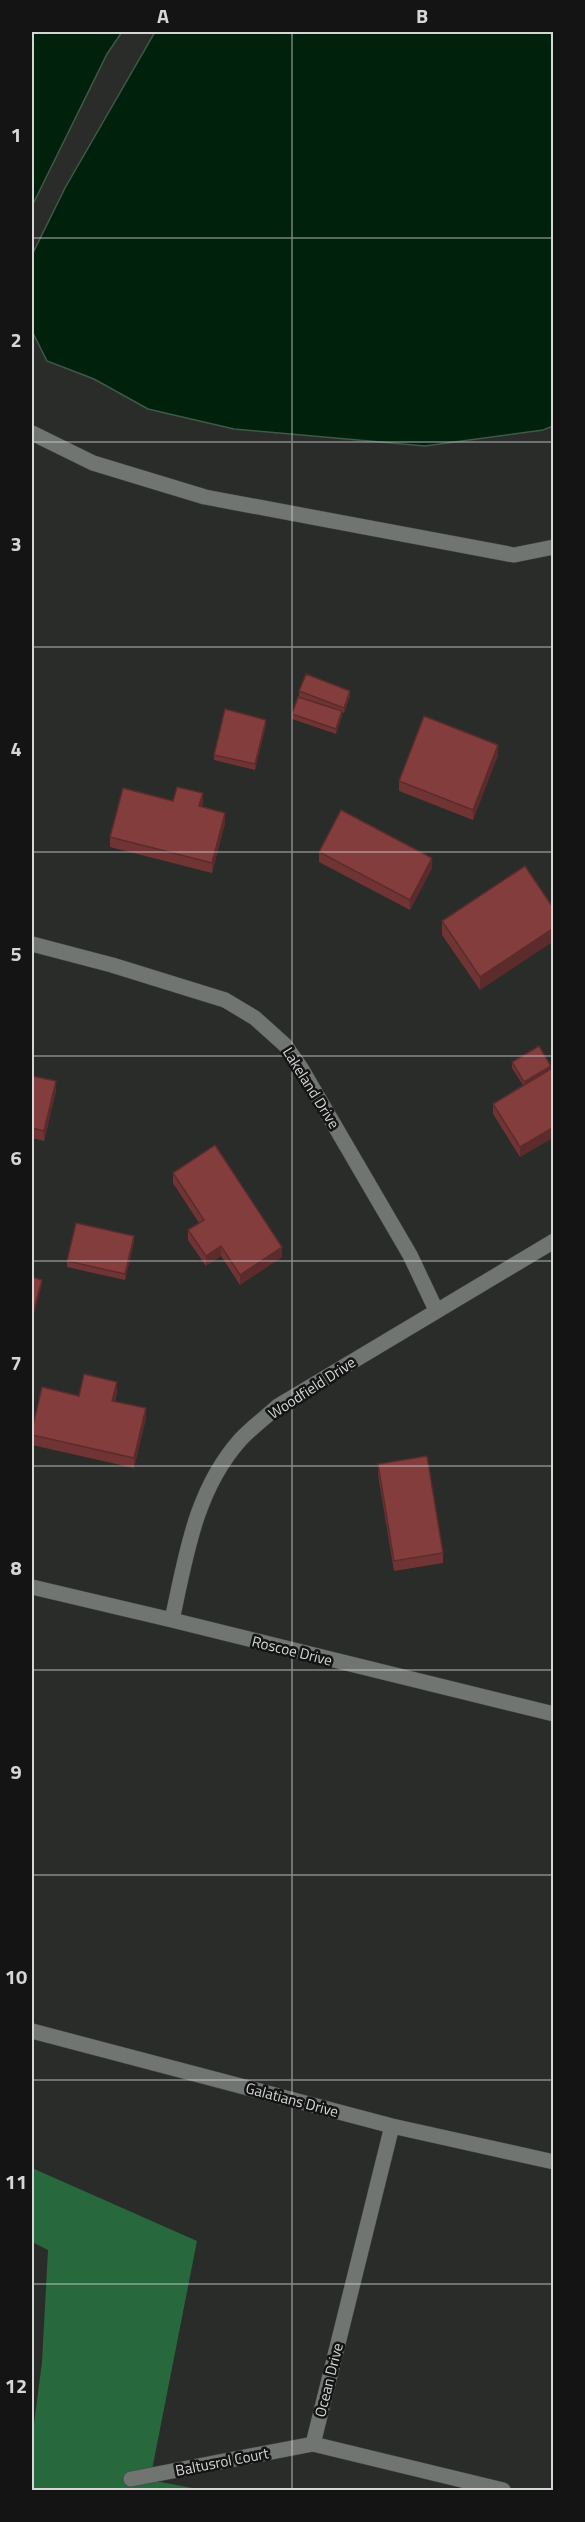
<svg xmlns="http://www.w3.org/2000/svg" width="585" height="2522" font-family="'Titillium Web',sans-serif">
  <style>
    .forest { fill: #27683c }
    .water { fill: #00210b; stroke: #405848; stroke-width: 1.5 }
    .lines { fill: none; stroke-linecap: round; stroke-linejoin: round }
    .lane-casing { stroke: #444745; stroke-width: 16 }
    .street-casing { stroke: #444745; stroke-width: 16 }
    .lane { stroke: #717572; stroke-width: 15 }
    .street { stroke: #717572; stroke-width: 15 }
    .wall { fill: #713434 }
    .shaded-wall { fill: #5c2b2b }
    .building { fill: #833d3d; stroke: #5c2b2b; stroke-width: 1.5 }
    .grid { fill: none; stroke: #d5d7d5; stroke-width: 1.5; stroke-opacity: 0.55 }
    .labels { text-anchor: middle; stroke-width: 5; stroke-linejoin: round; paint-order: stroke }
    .street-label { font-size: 15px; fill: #d5d7d5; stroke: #131413 }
    .neatline { fill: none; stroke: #d5d7d5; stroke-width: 2 }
    .grid-label { font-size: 20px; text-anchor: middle; font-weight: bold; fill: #d5d7d5 }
  </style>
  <rect width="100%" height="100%" fill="#292c29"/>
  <!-- forest -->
  <path class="forest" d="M32 2168 197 2241 150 2480 203 2490H32V2439L42 2362 48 2250 32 2242Z"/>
  <!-- water -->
  <path class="water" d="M32 32H122L107 54 32 206Z
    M155 32H553V426L543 430 425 446 234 429 148 409 94 379 47 361 32 331V255L65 188Z"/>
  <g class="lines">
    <!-- lane casing -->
    <g class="lane-casing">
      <path id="lane" d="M32 433 93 463 205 497 514 555 554 547"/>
    </g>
    <!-- street casing -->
    <g class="street-casing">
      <path id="street" d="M32 944 112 965 225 1000 255 1018 285 1045 301 1068 410 1255 436 1310
        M32 1587 172 1620 554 1714
        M172 1620C186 1556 195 1491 240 1440 251 1428 266 1417 278 1406L554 1241
        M32 2031 392 2126 554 2162
        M392 2126 313 2444 503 2490
        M131 2479 313 2444"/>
    </g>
    <!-- lane -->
    <use href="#lane" class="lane"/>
    <!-- street -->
    <use href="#street" class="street"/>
  </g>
  <!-- wall -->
  <path class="wall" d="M299 691 350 696 344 713 342 712V716L336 734 292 719V714L299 697Z
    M266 725 255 770 214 760V755Z
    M498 755 473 820 399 791V781Z
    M173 801 203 803 202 807 225 823 212 873 110 847V837Z
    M319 852 432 868 410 910 319 862Z
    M525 866 480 990 442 935V921Z
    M512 1062 551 1068 554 1067V1137L520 1157 493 1114V1104L523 1085 512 1068Z
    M32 1076 56 1091 44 1141 32 1138Z
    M173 1173 282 1257 240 1285 221 1256 206 1266 188 1240V1230L199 1223 173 1183Z
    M134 1242 125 1280 67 1267V1261Z
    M117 1392 115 1401 146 1418 134 1468 32 1445V1430L79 1396Z
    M378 1464 443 1553V1563L394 1571 378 1474Z"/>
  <!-- shaded-wall -->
  <path class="shaded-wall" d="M350 691V696L344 713V708Z
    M342 711V716L336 734V729Z
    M266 720V725L255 770V764Z
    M498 745V755L473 820V810Z
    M203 793V803L199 816V806Z
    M225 813V823L212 873V863Z
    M432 858V868L410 910V900Z
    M554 928V941L480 990V977Z
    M551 1066V1071L524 1088V1082Z
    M56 1081V1091L44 1141V1131Z
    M554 1127V1137L520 1157V1147Z
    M134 1236V1242L125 1280V1274Z
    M221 1246V1256L206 1266V1256Z
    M282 1247V1257L240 1285V1275Z
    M42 1280V1285L32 1322V1317Z
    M117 1382V1392L112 1411V1401Z
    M146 1408V1418L134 1468V1458Z"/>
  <!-- building -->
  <path class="building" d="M306 674 350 691 344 708 299 691Z
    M298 697 342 711 336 729 292 714Z
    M225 709 266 720 255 764 214 755Z
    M424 716 498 745 473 810 399 781Z
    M177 787 203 793 199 806 225 813 212 863 110 837 123 788 173 801Z
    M341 810 432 858 410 900 319 852Z
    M525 866 554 909V928L480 977 442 921Z
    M539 1046 551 1066 524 1082 512 1062Z
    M554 1067V1127L520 1147 493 1104Z
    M32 1076 56 1081 44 1131 32 1128Z
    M215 1145 282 1247 240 1275 221 1246 206 1256 188 1230 204 1220 173 1173Z
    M76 1223 134 1236 125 1274 67 1261Z
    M32 1277 42 1280 32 1317Z
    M84 1374 117 1382 112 1401 146 1408 134 1458 32 1435V1430L42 1387 79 1396Z
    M427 1456 443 1553 394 1561 378 1464Z"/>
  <!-- grid -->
  <path class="grid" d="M292 32V2490M32 238H554M32 442H554M32 647H554M32 852H554M32 1056H554M32 1261H554M32 1466H554M32 1670H554M32 1875H554M32 2080H554M32 2284H554"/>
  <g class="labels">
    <!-- street labels -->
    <g class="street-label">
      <text transform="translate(311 1088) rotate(58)" y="5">Lakeland Drive</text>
      <text transform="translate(312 1388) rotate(-33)" y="5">Woodfield Drive</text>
      <text transform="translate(292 1651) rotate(14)" y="5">Roscoe Drive</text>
      <text transform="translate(292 2100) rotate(15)" y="5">Galatians Drive</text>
      <text transform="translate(329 2380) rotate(-76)" y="5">Ocean Drive</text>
      <text transform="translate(222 2462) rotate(-11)" y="5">Baltusrol Court</text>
    </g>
  </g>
  <!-- border -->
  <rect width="585" height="2522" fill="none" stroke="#131413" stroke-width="66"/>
  <rect x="33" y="33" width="519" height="2456" class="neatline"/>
  <g class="grid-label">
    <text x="163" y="23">A</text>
    <text x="422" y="23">B</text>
    <text x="16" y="142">1</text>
    <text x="16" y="347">2</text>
    <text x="16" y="551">3</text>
    <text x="16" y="756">4</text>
    <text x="16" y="961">5</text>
    <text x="16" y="1165">6</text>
    <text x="16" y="1370">7</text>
    <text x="16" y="1575">8</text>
    <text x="16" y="1779">9</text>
    <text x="16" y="1984">10</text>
    <text x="16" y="2189">11</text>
    <text x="16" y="2393">12</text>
  </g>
</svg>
